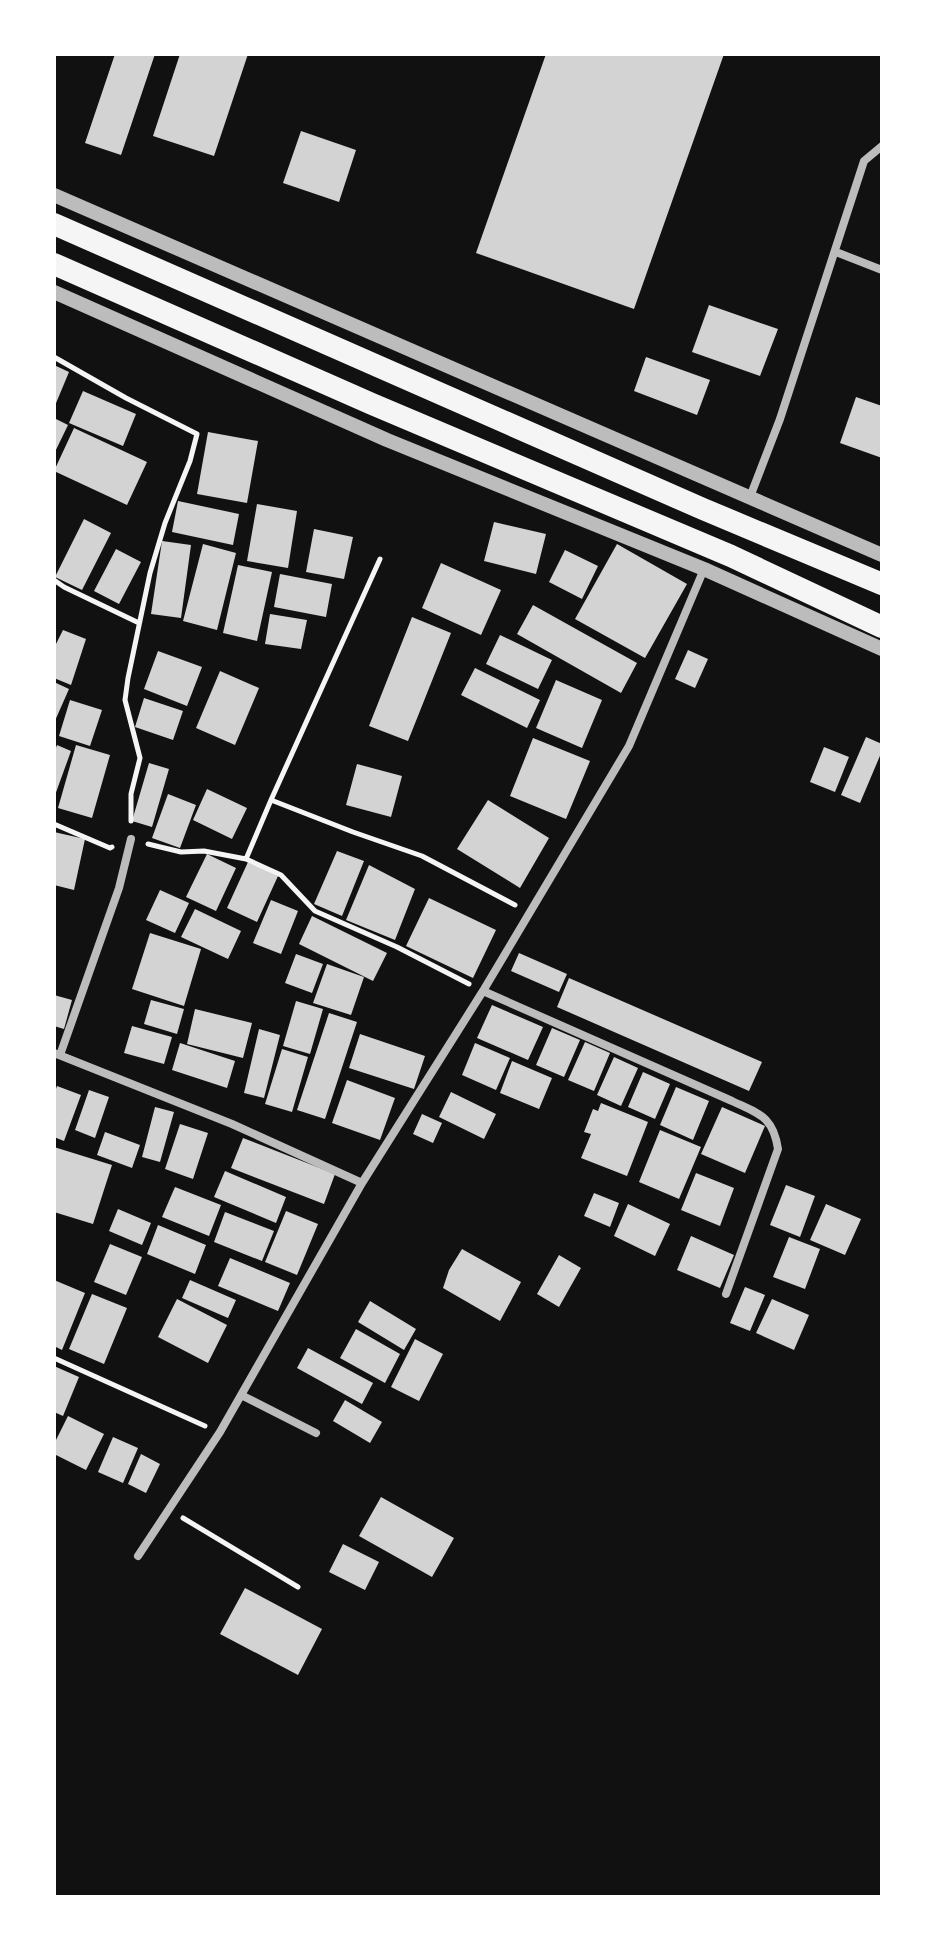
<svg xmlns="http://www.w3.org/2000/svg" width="936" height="1951" font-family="'Open Sans',sans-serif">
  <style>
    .building { fill: #d3d3d3 }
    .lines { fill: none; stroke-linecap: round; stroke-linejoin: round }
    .path { stroke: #f5f5f5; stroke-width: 5 }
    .minor { stroke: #bcbcbc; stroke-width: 8 }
    .tertiary { stroke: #bcbcbc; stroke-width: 14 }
    .trunk { stroke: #f5f5f5; stroke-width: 22 }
  </style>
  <rect width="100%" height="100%" fill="#111"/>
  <!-- building -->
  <path class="building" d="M115 54H155L121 155 85 143Z
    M180 54H248L214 156 153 136Z
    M546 54H724L634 309 476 253Z
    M301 131 356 150 339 202 283 183Z
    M709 305 778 329 760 376 692 352Z
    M646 357 710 380 697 415 634 391Z
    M54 365 69 372 54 408Z
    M83 391 136 414 123 446 69 423Z
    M856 397 882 406V458L840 443Z
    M54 418 68 425 54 454Z
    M74 428 147 462 127 505 54 471Z
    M208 432 258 441 247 503 197 494Z
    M178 501 239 514 233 545 172 532Z
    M257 504 297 511 288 568 247 561Z
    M84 519 111 533 82 590 55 577Z
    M494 522 546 534 536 574 484 561Z
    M314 529 353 537 344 579 306 572Z
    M162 541 191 545 181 618 151 614Z
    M203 544 236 553 217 630 183 621Z
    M617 544 687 584 645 658 575 619Z
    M116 549 141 562 119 604 94 591Z
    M565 550 598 566 582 599 549 582Z
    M441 563 501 590 481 635 422 608Z
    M238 565 272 572 257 641 223 633Z
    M280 574 332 584 326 617 274 607Z
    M533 605 637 663 621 693 517 634Z
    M270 614 307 620 301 649 265 644Z
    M412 617 451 633 408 741 369 726Z
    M63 630 86 639 71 685 54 678V648Z
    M500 635 552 660 538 689 486 664Z
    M688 650 708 659 695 688 675 679Z
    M158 651 202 667 187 706 144 689Z
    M475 668 540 700 527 728 461 695Z
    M220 671 259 688 235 745 196 728Z
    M556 680 602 700 582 748 536 728Z
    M54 682 69 689 54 723Z
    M144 698 183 711 173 740 135 727Z
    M70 700 102 710 90 746 59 736Z
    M866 737 882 744V751L860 803 841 795Z
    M533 738 590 761 566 819 510 796Z
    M57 745 71 751 54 798V753Z
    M76 745 110 755 92 818 58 808Z
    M824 747 849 757 835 792 810 782Z
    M149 763 169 769 152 827 132 821Z
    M357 764 402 776 391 817 346 805Z
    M207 789 247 808 232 839 193 820Z
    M168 794 196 805 180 848 152 838Z
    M488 800 549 838 520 888 457 849Z
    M54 832 85 839 74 890 54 885Z
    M337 851 364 861 342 916 314 904Z
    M207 854 236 868 216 911 186 897Z
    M248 862 278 876 257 922 227 908Z
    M369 865 415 889 395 940 346 920Z
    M160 890 189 903 175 933 146 920Z
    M429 898 496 930 473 978 406 946Z
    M271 900 298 911 281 954 253 943Z
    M195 909 241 931 228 959 181 937Z
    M312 916 387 953 373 981 299 944Z
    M150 933 201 949 184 1006 132 989Z
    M519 953 567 974 559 992 511 971Z
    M296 954 323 964 312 993 285 983Z
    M327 964 364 977 351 1015 313 1003Z
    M569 978 762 1062 749 1091 557 1007Z
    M54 995 72 1000 64 1029 54 1026Z
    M151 1000 184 1009 177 1034 144 1024Z
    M296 1001 323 1009 310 1054 283 1046Z
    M492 1005 543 1027 528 1060 477 1038Z
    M195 1009 252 1023 243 1058 187 1044Z
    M329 1013 357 1022 325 1119 297 1110Z
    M132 1026 172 1037 164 1064 124 1053Z
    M552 1028 580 1040 564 1077 536 1065Z
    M259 1029 280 1035 264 1098 244 1093Z
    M360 1034 425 1056 414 1089 349 1068Z
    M585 1042 610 1053 594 1091 568 1080Z
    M180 1043 235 1061 227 1088 172 1070Z
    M475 1043 510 1058 496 1090 462 1075Z
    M282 1049 308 1057 292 1112 265 1104Z
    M614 1057 638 1068 621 1106 597 1095Z
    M512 1061 552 1078 539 1109 500 1093Z
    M643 1072 670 1084 655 1119 628 1107Z
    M347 1080 395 1098 380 1140 332 1123Z
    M57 1086 81 1095 64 1141 54 1137V1094Z
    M676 1087 709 1101 693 1140 660 1125Z
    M89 1090 109 1097 95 1138 75 1130Z
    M451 1092 496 1114 484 1139 439 1117Z
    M601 1103 648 1122 627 1176 581 1158 591 1134 584 1132 593 1109 598 1111Z
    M155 1107 174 1112 160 1162 142 1157Z
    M722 1107 765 1126 745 1173 701 1154Z
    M422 1114 442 1123 433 1143 413 1134Z
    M180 1124 208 1133 193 1179 165 1169Z
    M660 1130 701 1147 679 1199 639 1182Z
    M105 1132 140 1145 132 1168 97 1155Z
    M243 1138 335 1174 324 1204 231 1168Z
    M54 1147 112 1165 93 1224 54 1212Z
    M225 1171 286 1197 276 1223 214 1197Z
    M696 1173 734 1188 720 1226 681 1210Z
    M786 1185 815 1196 800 1237 770 1225Z
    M175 1187 221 1205 209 1236 162 1217Z
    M594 1193 619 1203 610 1227 584 1216Z
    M628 1204 670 1224 655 1256 614 1236Z
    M826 1204 861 1219 845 1255 810 1240Z
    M118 1209 151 1223 142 1245 109 1231Z
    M286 1211 318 1224 297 1275 265 1262Z
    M225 1212 274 1231 262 1261 214 1242Z
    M158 1225 206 1245 195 1274 147 1254Z
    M691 1236 734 1255 720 1288 677 1270Z
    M789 1237 820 1249 805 1289 773 1277Z
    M110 1244 142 1257 126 1295 94 1282Z
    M462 1249 521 1282 500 1321 443 1288 449 1270Z
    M559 1255 581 1268 559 1307 537 1294Z
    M230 1258 290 1283 278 1311 218 1286Z
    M54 1280 85 1293 62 1350 54 1346Z
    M190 1280 236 1300 228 1318 182 1298Z
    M745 1287 765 1295 750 1331 730 1323Z
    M92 1294 127 1308 104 1364 69 1349Z
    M177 1299 227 1325 208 1363 158 1337Z
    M772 1299 809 1315 794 1350 756 1333Z
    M370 1301 416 1329 404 1350 358 1322Z
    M356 1329 400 1354 385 1383 340 1358Z
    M415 1339 443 1354 419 1401 391 1387Z
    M308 1348 373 1383 362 1404 297 1368Z
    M54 1366 79 1377 63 1416 54 1412Z
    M345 1400 382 1422 370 1443 333 1421Z
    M68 1416 104 1434 86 1470 54 1454V1444Z
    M113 1437 138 1448 123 1483 98 1472Z
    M141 1454 160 1464 146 1493 128 1484Z
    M381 1497 454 1538 432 1577 359 1536Z
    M343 1544 379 1562 365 1590 329 1572Z
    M245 1588 322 1629 298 1675 220 1634Z"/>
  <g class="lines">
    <!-- path -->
    <path class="path" d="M54 357 126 398 197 434 190 461 165 523 150 573 128 678 125 700 140 758 131 794V821
      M54 580 64 587 139 623
      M271 800 380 559
      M54 824 110 848 112 847
      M148 844 181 852 204 851 246 859 281 875 315 911 397 947 469 984
      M246 859 271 800 353 832 422 856 515 905
      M54 1358 205 1426
      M183 1518 298 1587"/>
    <!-- minor -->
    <path class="minor" d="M836 252 882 270
      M750 497 780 419 864 161 882 146
      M483 991 732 1101C759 1114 773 1116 778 1149L726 1294
      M54 1053 232 1124 362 1183 483 991 629 746 704 569
      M60 1055 119 888 131 839
      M241 1395 316 1433
      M138 1556 220 1432 362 1183"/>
    <!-- tertiary -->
    <path class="tertiary" d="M54 195 882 555
      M54 292 387 440 704 569 882 649"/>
    <!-- trunk -->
    <path class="trunk" d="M54 224 703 509 882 584
      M54 264 372 404 731 556 882 627"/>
  </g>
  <!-- border -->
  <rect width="936" height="1951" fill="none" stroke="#ffffff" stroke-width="112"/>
</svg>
